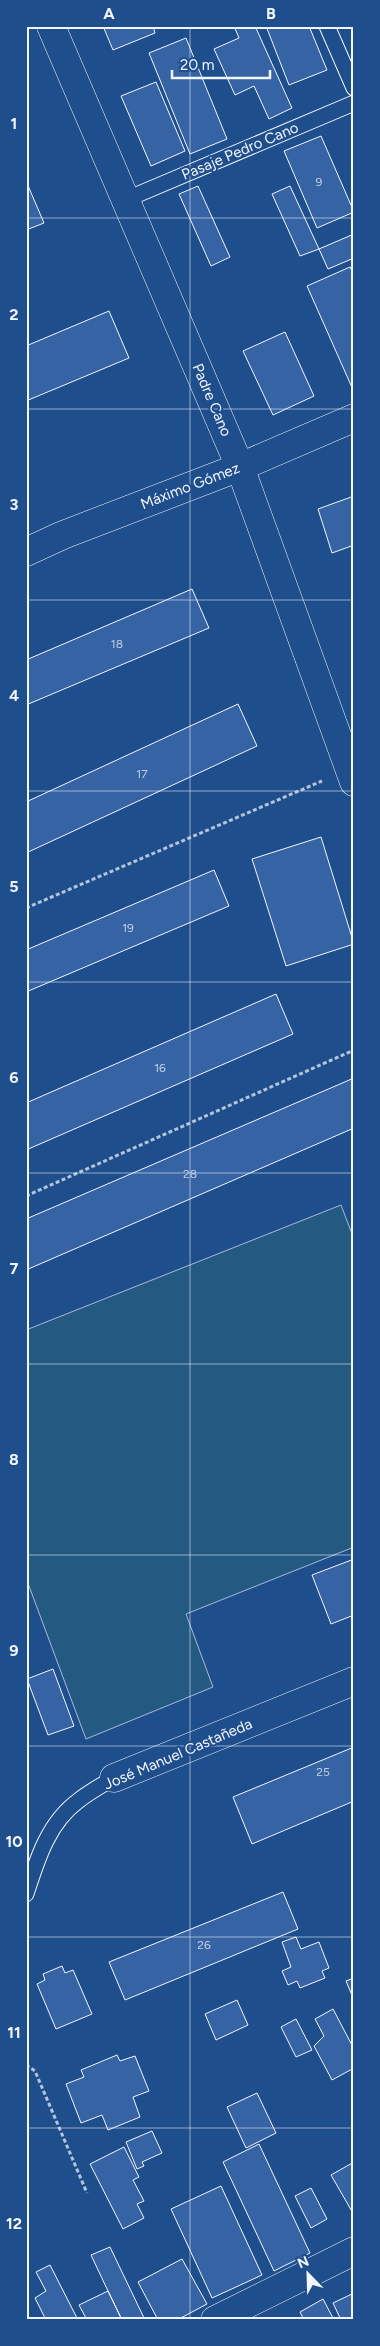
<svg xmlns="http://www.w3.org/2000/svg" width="380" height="2346" font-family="Figtree,sans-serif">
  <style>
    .green { fill: #245a82; stroke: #a8bbd7 }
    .building { fill: #3563a3; stroke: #f2f6ff }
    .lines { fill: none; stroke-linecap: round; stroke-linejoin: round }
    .lane-casing { stroke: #f2f6ff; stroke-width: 17 }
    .street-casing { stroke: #f2f6ff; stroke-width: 29 }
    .primary-casing { stroke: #f2f6ff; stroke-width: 29 }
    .path { stroke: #b3c4dc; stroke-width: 3; stroke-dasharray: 4 2.5; stroke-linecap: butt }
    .lane { stroke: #1f4e8c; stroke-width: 15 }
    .street { stroke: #1f4e8c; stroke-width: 28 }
    .primary { stroke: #1f4e8c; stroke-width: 28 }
    .grid { fill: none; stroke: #f2f6ff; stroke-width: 1; stroke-opacity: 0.55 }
    .labels { text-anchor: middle; stroke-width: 4; stroke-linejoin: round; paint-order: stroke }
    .number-label { font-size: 12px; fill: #c3d1e8 }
    .street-label { font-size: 15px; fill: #f2f6ff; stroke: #1f4e8c }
    .neatline { fill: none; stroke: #f2f6ff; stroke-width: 2 }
    .grid-label { font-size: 16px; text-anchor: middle; font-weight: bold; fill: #f2f6ff }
  </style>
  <rect width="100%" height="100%" fill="#1f4e8c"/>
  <!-- green -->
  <path class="green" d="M341 1205 354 1239V1547L186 1614 213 1687 86 1739 26 1578V1330Z"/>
  <!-- building -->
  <path class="building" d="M103 26H153L155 33 113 50Z
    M234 26H255L292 108 269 119 254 86 235 95 214 49 239 38Z
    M266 26H309L327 70 289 85Z
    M186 38 227 139 190 154 149 53Z
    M156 82 185 151 151 166 121 96Z
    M321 136 354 212 317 228 284 151Z
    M26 181 44 223 26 230Z
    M198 186 230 257 211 266 179 194Z
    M290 186 319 249 300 256 272 194Z
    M354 234V258L328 269 319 249Z
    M350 267 354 275V392L307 286Z
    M109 311 129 358 26 401V346Z
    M285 332 314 396 273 415 243 351Z
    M354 496V545L332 553 318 509Z
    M192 589 209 628 26 705V660Z
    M238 704 257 746 26 853V802Z
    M321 837 354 944 286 966 252 859Z
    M214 870 229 906 26 992V950Z
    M276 994 293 1034 26 1150V1103Z
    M354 1078V1128L26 1270V1219Z
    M354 1559V1615L331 1624 312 1575Z
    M53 1669 74 1726 48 1735 27 1679Z
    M354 1747V1801L252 1844 233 1797Z
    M283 1892 298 1929 125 2000 109 1962Z
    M296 1937 301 1949 319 1942 329 1968 322 1971 325 1978 300 1988 297 1981 288 1985 282 1971 291 1967 282 1942Z
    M62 1966 65 1973 73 1970 92 2014 56 2029 37 1984 45 1980 43 1974Z
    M354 1978V2000L346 1981Z
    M237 2000 248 2025 216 2040 205 2014Z
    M333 2009 354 2049V2068L332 2080 314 2046 324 2036 315 2019Z
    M296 2019 312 2050 296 2057 281 2027Z
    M117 2055 120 2061 135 2056 149 2091 133 2097 140 2117 108 2130 102 2115 81 2123 66 2084 84 2077 81 2070Z
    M257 2093 276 2133 246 2148 227 2107Z
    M152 2131 162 2153 142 2162 144 2166 137 2169 126 2142Z
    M259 2144 310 2253 274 2271 223 2162Z
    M124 2147 139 2177 133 2180 144 2201 137 2204 144 2218 123 2229 90 2164Z
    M354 2162V2215L331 2175Z
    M221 2186 262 2275 212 2298 171 2209Z
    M311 2188 327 2219 311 2228 295 2196Z
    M110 2247 145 2320H122L108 2291 91 2255Z
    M182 2259 207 2304 177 2320H158L138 2282Z
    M50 2265 78 2320H46L35 2298 46 2291 36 2272Z
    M108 2291 122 2320H87L79 2305Z
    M354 2293V2320H341L333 2303Z
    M323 2299 334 2320H304L300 2312Z"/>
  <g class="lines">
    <!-- lane casing -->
    <g class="lane-casing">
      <path id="lane" d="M327 26 354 88
        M127 199 354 103
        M26 1894C37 1860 48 1823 78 1801 89 1792 102 1785 114 1778"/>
    </g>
    <!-- street casing -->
    <g class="street-casing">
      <path id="street" d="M51 26 240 467 354 782
        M114 1778 354 1681"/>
    </g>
    <!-- primary casing -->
    <g class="primary-casing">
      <path id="primary" d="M26 552 63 535 240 467 354 418
        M215 2320 354 2251"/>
    </g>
    <!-- path -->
    <path class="path" d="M26 908 322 781
      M26 1196 354 1050
      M26 2065 35 2071 87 2193"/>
    <!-- lane -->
    <use href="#lane" class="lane"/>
    <!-- street -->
    <use href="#street" class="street"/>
    <!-- primary -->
    <use href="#primary" class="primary"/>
  </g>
  <!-- grid -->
  <path class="grid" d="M190 26V2320M26 218H354M26 409H354M26 600H354M26 791H354M26 982H354M26 1173H354M26 1364H354M26 1555H354M26 1746H354M26 1937H354M26 2128H354"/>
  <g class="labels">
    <!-- number labels -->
    <g class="number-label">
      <text x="319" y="186">9</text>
      <text x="117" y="648">18</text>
      <text x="142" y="778">17</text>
      <text x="128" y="932">19</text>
      <text x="160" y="1072">16</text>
      <text x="190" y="1178">28</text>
      <text x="323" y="1776">25</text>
      <text x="204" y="1949">26</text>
    </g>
    <!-- street labels -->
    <g class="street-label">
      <text transform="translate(240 151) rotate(-23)" y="5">Pasaje Pedro Cano</text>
      <text transform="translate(212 400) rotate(67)" y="5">Padre Cano</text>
      <text transform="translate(190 486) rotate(-21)" y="5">Máximo Gómez</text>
      <text transform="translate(178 1754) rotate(-23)" y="5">José Manuel Castañeda</text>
    </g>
  </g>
  <!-- border -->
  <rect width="380" height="2346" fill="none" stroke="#1f4e8c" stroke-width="55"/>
  <!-- north arrow -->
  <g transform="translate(308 2274) rotate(337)" stroke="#1f4e8c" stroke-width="4" paint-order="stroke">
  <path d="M0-4L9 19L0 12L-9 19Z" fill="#f2f6ff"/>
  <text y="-8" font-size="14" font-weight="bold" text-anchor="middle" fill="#f2f6ff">N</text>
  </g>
  <!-- scale -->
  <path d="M172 70v8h98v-8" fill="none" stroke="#f2f6ff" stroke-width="2.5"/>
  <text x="180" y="70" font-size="15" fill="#f2f6ff" stroke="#1f4e8c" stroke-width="4" paint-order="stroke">20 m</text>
  <rect x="28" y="28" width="324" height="2290" class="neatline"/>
  <g class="grid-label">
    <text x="109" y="19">A</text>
    <text x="271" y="19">B</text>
    <text x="14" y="129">1</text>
    <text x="14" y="320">2</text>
    <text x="14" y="510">3</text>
    <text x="14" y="701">4</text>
    <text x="14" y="892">5</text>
    <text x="14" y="1083">6</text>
    <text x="14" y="1274">7</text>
    <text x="14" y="1465">8</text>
    <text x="14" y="1656">9</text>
    <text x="14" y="1847">10</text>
    <text x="14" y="2038">11</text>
    <text x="14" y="2229">12</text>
  </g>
</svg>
